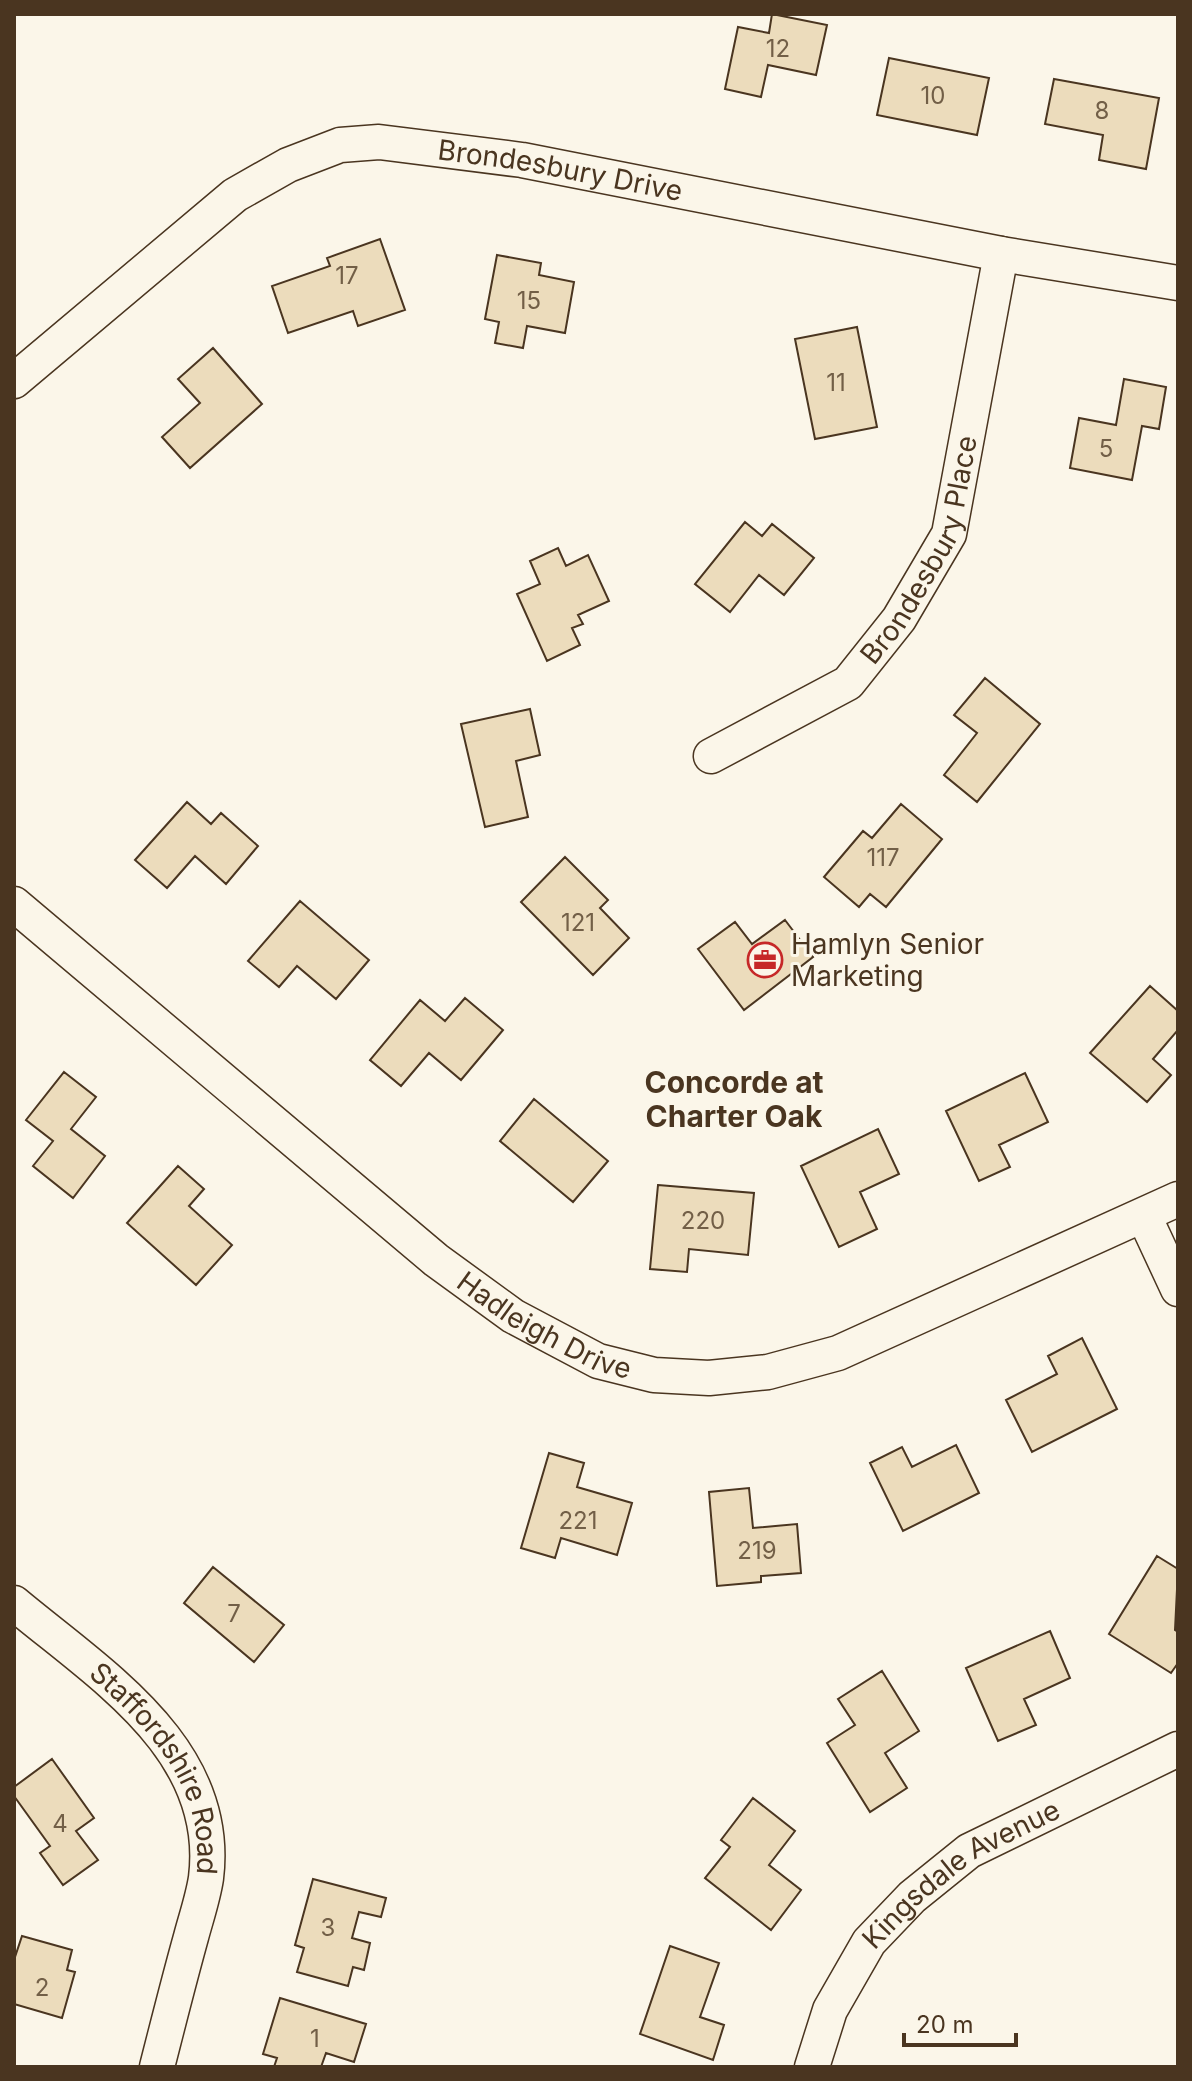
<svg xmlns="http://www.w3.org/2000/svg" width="1192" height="2081" font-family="Inter,sans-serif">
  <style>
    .building { fill: #ecdcbc; stroke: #4a3520; stroke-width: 2 }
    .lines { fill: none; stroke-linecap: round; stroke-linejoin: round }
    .minor-casing { stroke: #4a3520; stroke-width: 37 }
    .minor { stroke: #fbf6e9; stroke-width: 34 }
    .labels { text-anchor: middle; stroke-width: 6; stroke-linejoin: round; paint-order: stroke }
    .number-label { font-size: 24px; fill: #725f47 }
    .street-label { font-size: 28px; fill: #4a3520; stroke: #fbf6e9 }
    .poi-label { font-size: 28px; fill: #4a3520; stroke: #fbf6e9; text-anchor: start }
    .neighbourhood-label { font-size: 30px; font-weight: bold; fill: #4a3520; stroke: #fbf6e9 }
  </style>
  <rect width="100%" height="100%" fill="#fbf6e9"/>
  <!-- building -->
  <path class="building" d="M772 14 827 25 816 75 768 65 761 97 725 89 738 27 769 33Z
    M889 58 989 78 977 135 877 115Z
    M1054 79 1159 98 1146 169 1099 160 1103 135 1045 124Z
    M380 239 405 310 358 326 353 311 288 333 272 286 330 266 327 258Z
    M497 255 541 263 539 275 574 282 565 333 527 326 523 348 495 343 499 322 485 319Z
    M857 327 877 427 815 439 795 339Z
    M213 348 262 404 190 468 162 437 200 403 178 379Z
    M1124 379 1166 387 1159 429 1142 426 1132 480 1070 468 1079 418 1116 425Z
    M745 522 762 536 772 524 814 558 784 595 759 575 730 612 695 584Z
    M558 548 566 566 588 555 609 601 578 615 583 624 572 628 580 645 547 661 517 594 540 584 530 561Z
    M985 678 1040 724 977 802 944 775 977 733 954 715Z
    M530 709 540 755 516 761 528 817 485 827 461 724Z
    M187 802 211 824 221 813 258 846 226 884 195 856 167 888 135 860Z
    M901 804 942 839 886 907 870 894 859 907 824 877 863 831 872 838Z
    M565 857 608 900 600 908 629 938 593 975 521 902Z
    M300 901 369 960 336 999 297 966 279 987 248 961Z
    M785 920 813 957 744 1010 698 949 735 922 752 944Z
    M1150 986 1178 1011V1030L1153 1059 1171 1075 1147 1102 1090 1053Z
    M465 998 503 1030 461 1080 429 1053 401 1086 370 1060 420 1000 445 1021Z
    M64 1072 96 1097 71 1129 105 1156 73 1198 33 1166 53 1141 26 1120Z
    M1025 1073 1048 1122 999 1145 1010 1167 979 1181 946 1111Z
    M534 1099 608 1161 573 1202 500 1141Z
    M878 1129 899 1174 860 1192 877 1229 839 1247 801 1166Z
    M178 1166 204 1189 189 1206 232 1245 196 1285 127 1223Z
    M658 1185 754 1193 748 1255 689 1249 687 1272 650 1269Z
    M1082 1338 1117 1409 1032 1452 1006 1400 1057 1374 1048 1356Z
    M956 1445 979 1493 903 1531 870 1463 902 1447 912 1467Z
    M549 1453 584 1463 577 1487 632 1503 617 1555 561 1538 555 1558 521 1548Z
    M749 1488 753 1528 797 1524 801 1573 761 1576V1582L717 1586 709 1492Z
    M1157 1556 1178 1569 1175 1630 1178 1632V1663L1171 1673 1109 1634Z
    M213 1567 284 1625 254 1662 184 1603Z
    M1050 1631 1070 1678 1024 1699 1036 1725 998 1741 966 1668Z
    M882 1671 919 1731 885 1753 907 1788 870 1812 827 1743 855 1725 838 1699Z
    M52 1759 94 1818 76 1831 98 1860 63 1885 40 1853 50 1846 14 1796V1787Z
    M753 1798 795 1831 769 1865 801 1890 771 1930 705 1878 730 1847 721 1840Z
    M313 1879 386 1898 381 1917 359 1912 352 1938 370 1943 364 1970 353 1967 348 1986 297 1972 304 1948 295 1945Z
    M22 1936 72 1950 67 1970 75 1972 62 2018 14 2004V1960Z
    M670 1946 719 1963 700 2017 724 2025 713 2060 640 2034Z
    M280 1998 366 2024 354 2062 326 2053 321 2067H274L277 2058 263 2054Z"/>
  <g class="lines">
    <!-- minor casing -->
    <g class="minor-casing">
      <g id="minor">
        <path id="s1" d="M14 381 235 195 288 165 340 145 379 142 522 160 1001 254 1178 283"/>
        <path id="s2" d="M711 756 848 683 899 619 949 534 1001 254"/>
        <path id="s3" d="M14 904 436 1260 513 1316 598 1361 654 1375 709 1378 768 1372 838 1353 1178 1199"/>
        <path d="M1144 1216 1178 1289"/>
        <path id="s4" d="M14 1603C100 1675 222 1749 206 1878 203 1898 196 1918 191 1937 179 1980 168 2024 157 2067"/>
        <path id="s5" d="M812 2067 830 2010 869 1942 912 1897 969 1851 1178 1749"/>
      </g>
    </g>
    <!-- minor -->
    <use href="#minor" class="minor"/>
  </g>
  <!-- icons -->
  <defs>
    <g id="office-ring" transform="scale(1.8)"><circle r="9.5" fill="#fbf6e9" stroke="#c62828" stroke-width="1.5"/><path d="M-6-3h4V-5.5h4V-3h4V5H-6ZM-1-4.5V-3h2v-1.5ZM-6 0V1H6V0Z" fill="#c62828"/></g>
  </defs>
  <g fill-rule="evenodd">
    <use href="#office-ring" x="765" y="960"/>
  </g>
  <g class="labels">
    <!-- number labels -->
    <g class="number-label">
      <text x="778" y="57">12</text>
      <text x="933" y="104">10</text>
      <text x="1102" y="119">8</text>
      <text x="347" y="284">17</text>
      <text x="529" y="309">15</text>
      <text x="836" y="391">11</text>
      <text x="1106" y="457">5</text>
      <text x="883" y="866">117</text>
      <text x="578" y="931">121</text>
      <text x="703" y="1229">220</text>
      <text x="578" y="1529">221</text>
      <text x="757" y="1559">219</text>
      <text x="234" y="1622">7</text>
      <text x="60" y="1832">4</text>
      <text x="328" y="1936">3</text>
      <text x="42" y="1996">2</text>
      <text x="315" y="2047">1</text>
    </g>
    <!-- street labels -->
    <g class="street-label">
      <text dy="10" stroke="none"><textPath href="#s1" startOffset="628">Brondesbury Drive</textPath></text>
      <text dy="10" stroke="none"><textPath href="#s2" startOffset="310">Brondesbury Place</textPath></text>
      <text dy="10" stroke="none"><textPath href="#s3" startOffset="680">Hadleigh Drive</textPath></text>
      <text dy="10" stroke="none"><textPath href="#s4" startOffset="226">Staffordshire Road</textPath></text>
      <text dy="10" stroke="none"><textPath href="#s5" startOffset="254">Kingsdale Avenue</textPath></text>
    </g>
    <!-- poi labels -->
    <g class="poi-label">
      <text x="791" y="954">Hamlyn Senior<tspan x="791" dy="32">Marketing</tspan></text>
    </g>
    <!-- neighbourhood labels -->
    <g class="neighbourhood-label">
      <text x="734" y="1093">Concorde at<tspan x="734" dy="34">Charter Oak</tspan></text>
    </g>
  </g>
  <!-- border -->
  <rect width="1192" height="2081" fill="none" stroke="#4a3520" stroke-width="32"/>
  <!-- scale -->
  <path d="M904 2033v12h112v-12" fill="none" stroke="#4a3520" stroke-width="4"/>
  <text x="916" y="2033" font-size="24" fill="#4a3520" stroke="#fbf6e9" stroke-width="6" paint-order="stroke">20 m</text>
</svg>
